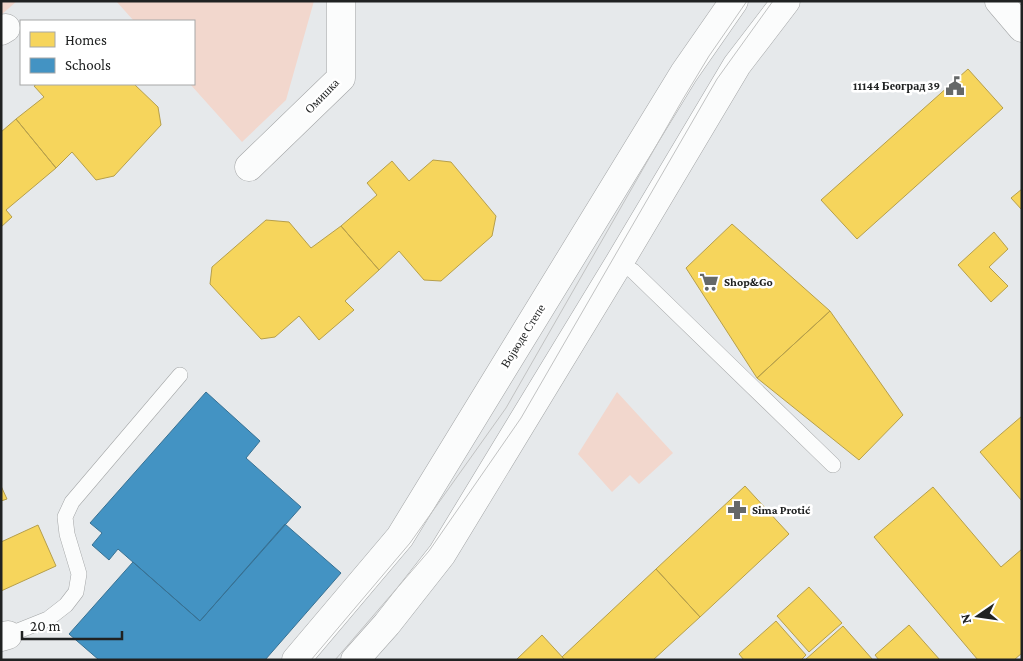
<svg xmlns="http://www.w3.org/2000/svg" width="1023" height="661" font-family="'Crimson Pro',serif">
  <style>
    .green { fill: #f2d7cd }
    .homes { fill: #f6d55c; stroke: #b69f4b }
    .schools { fill: #4393c3; stroke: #387193 }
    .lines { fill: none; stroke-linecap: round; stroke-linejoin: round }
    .lane-casing { stroke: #a3a5a6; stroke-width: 16 }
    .street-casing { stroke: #a3a5a6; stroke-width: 29 }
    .secondary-casing { stroke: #a3a5a6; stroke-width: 29 }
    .lane { stroke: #fbfcfc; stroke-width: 15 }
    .street { stroke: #fbfcfc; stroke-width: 28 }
    .secondary { stroke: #fbfcfc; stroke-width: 28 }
    .tram { stroke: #c1c2c2; stroke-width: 1 }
    .labels { text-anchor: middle; stroke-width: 5; stroke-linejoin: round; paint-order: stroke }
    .poi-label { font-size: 12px; font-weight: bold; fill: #202222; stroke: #fff; text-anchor: start }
    .street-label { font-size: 12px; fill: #202222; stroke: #fff }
  </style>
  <rect width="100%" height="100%" fill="#e6e9eb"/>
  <!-- green -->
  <path class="green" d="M1 1H17L1 15Z
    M116 1H314L286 100 242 142 190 84H194V21H134Z
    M617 392 673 453 639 484 630 475 612 492 578 454Z"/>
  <!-- homes -->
  <path class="homes" d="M968 69 1003 108 857 239 821 200Z
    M37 84H134L158 107 161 125 114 176 96 180 72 152 56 168 16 119 44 97 34 86Z
    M16 119 56 168 6 210 12 217 1 227V132Z
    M433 160 451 162 496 216 492 236 441 281 424 280 399 251 379 270 341 226 377 195 367 183 392 161 409 181Z
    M1022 189V210L1011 198Z
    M266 220 289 222 311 248 341 226 379 270 345 301 354 310 319 340 299 316 275 337 261 339 210 284 212 267Z
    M732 224 830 311 757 378 686 268Z
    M994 232 1008 249 989 267 1008 286 991 302 958 265Z
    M830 311 903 415 859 460 757 378Z
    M1022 416V501L980 452Z
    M1 486 7 499 1 501Z
    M745 486 789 534 700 617 656 569Z
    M933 487 1001 567 1022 549V653L1014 660H978L874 537Z
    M38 525 56 566 1 591V542Z
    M656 569 700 617 653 660H565L562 657Z
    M809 587 842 623 809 652 777 616Z
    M776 621 806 655 801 660H744L739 654Z
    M909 625 940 660H879L875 655Z
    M843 626 873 660H805Z
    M542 635 565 660H516Z"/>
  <!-- schools -->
  <path class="schools" d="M206 392 260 441 246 458 301 507 200 621 118 549 109 560 92 545 102 533 90 523Z
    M285 524 341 573 265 660H99L69 634 133 562 200 621Z"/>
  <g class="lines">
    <!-- lane casing -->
    <g class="lane-casing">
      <path id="lane" d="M619 263 633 271 833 465
        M8 635 48 619 66 605 76 592 79 574 67 534 65 517 72 502 180 375"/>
    </g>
    <!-- street casing -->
    <g class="street-casing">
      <path id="street" d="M999 1 1022 28
        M1 31 6 28
        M249 167 341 78V1
        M1 637 8 635"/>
    </g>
    <!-- secondary casing -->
    <g class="secondary-casing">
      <path id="secondary" d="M296 660 400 537 684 73 734 1
        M355 660 387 624 442 554 619 263 737 65 786 1"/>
    </g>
    <!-- lane -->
    <use href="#lane" class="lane"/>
    <!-- street -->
    <use href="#street" class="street"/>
    <!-- secondary -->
    <use href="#secondary" class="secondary"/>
    <!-- tram -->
    <path class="tram" d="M311 660 410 543 506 408 683 99 709 56 747 1
      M335 660 429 551 521 418 717 79 773 1"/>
  </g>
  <!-- icons -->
  <defs>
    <g id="civic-bare" transform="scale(1.5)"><path d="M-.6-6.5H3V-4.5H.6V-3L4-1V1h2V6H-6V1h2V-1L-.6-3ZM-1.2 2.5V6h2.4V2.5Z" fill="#656868" stroke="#fff" stroke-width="2.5" paint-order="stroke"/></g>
    <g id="supermarket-bare" transform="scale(1.5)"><path d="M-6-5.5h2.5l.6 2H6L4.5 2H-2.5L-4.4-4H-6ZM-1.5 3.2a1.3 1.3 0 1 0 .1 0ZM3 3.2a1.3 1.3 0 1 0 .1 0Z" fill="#656868" stroke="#fff" stroke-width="2.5" paint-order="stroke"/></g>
    <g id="pharmacy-bare" transform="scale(1.5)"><path d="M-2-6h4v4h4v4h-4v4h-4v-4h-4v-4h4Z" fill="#656868" stroke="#fff" stroke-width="2.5" paint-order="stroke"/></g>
  </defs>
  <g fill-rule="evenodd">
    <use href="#civic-bare" x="955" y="86"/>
    <use href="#supermarket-bare" x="709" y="282"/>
    <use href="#pharmacy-bare" x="737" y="510"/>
  </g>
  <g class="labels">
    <!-- poi labels -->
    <g class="poi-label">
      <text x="940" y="90" text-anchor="end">11144 Београд 39</text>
      <text x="724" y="286">Shop&amp;Go</text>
      <text x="752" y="514">Sima Protić</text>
    </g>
    <!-- street labels -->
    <g class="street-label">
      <text transform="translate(322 96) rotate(-46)" y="4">Омишка</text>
      <text transform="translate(523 336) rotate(-58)" y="4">Војводе Степе</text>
    </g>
  </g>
  <!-- border -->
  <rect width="1023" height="661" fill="none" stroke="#202222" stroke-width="5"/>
  <!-- legend -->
  <rect x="20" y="20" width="175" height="65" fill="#ffffff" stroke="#a6a7a7"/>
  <rect x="30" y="32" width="25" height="15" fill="#f6d55c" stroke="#a6a7a7"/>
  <text x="65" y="45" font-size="15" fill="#202222">Homes</text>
  <rect x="30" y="58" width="25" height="15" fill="#4393c3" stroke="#a6a7a7"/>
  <text x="65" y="70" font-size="15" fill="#202222">Schools</text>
  <!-- north arrow -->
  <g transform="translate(978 616) rotate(257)" stroke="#ffffff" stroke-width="4" paint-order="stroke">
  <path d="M0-4L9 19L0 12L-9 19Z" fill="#202222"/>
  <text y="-8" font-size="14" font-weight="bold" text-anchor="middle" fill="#202222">N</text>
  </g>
  <!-- scale -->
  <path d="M22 631v8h100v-8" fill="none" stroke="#202222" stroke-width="2.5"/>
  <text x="30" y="631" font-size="15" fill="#202222" stroke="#ffffff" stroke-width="4" paint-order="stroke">20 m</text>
</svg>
